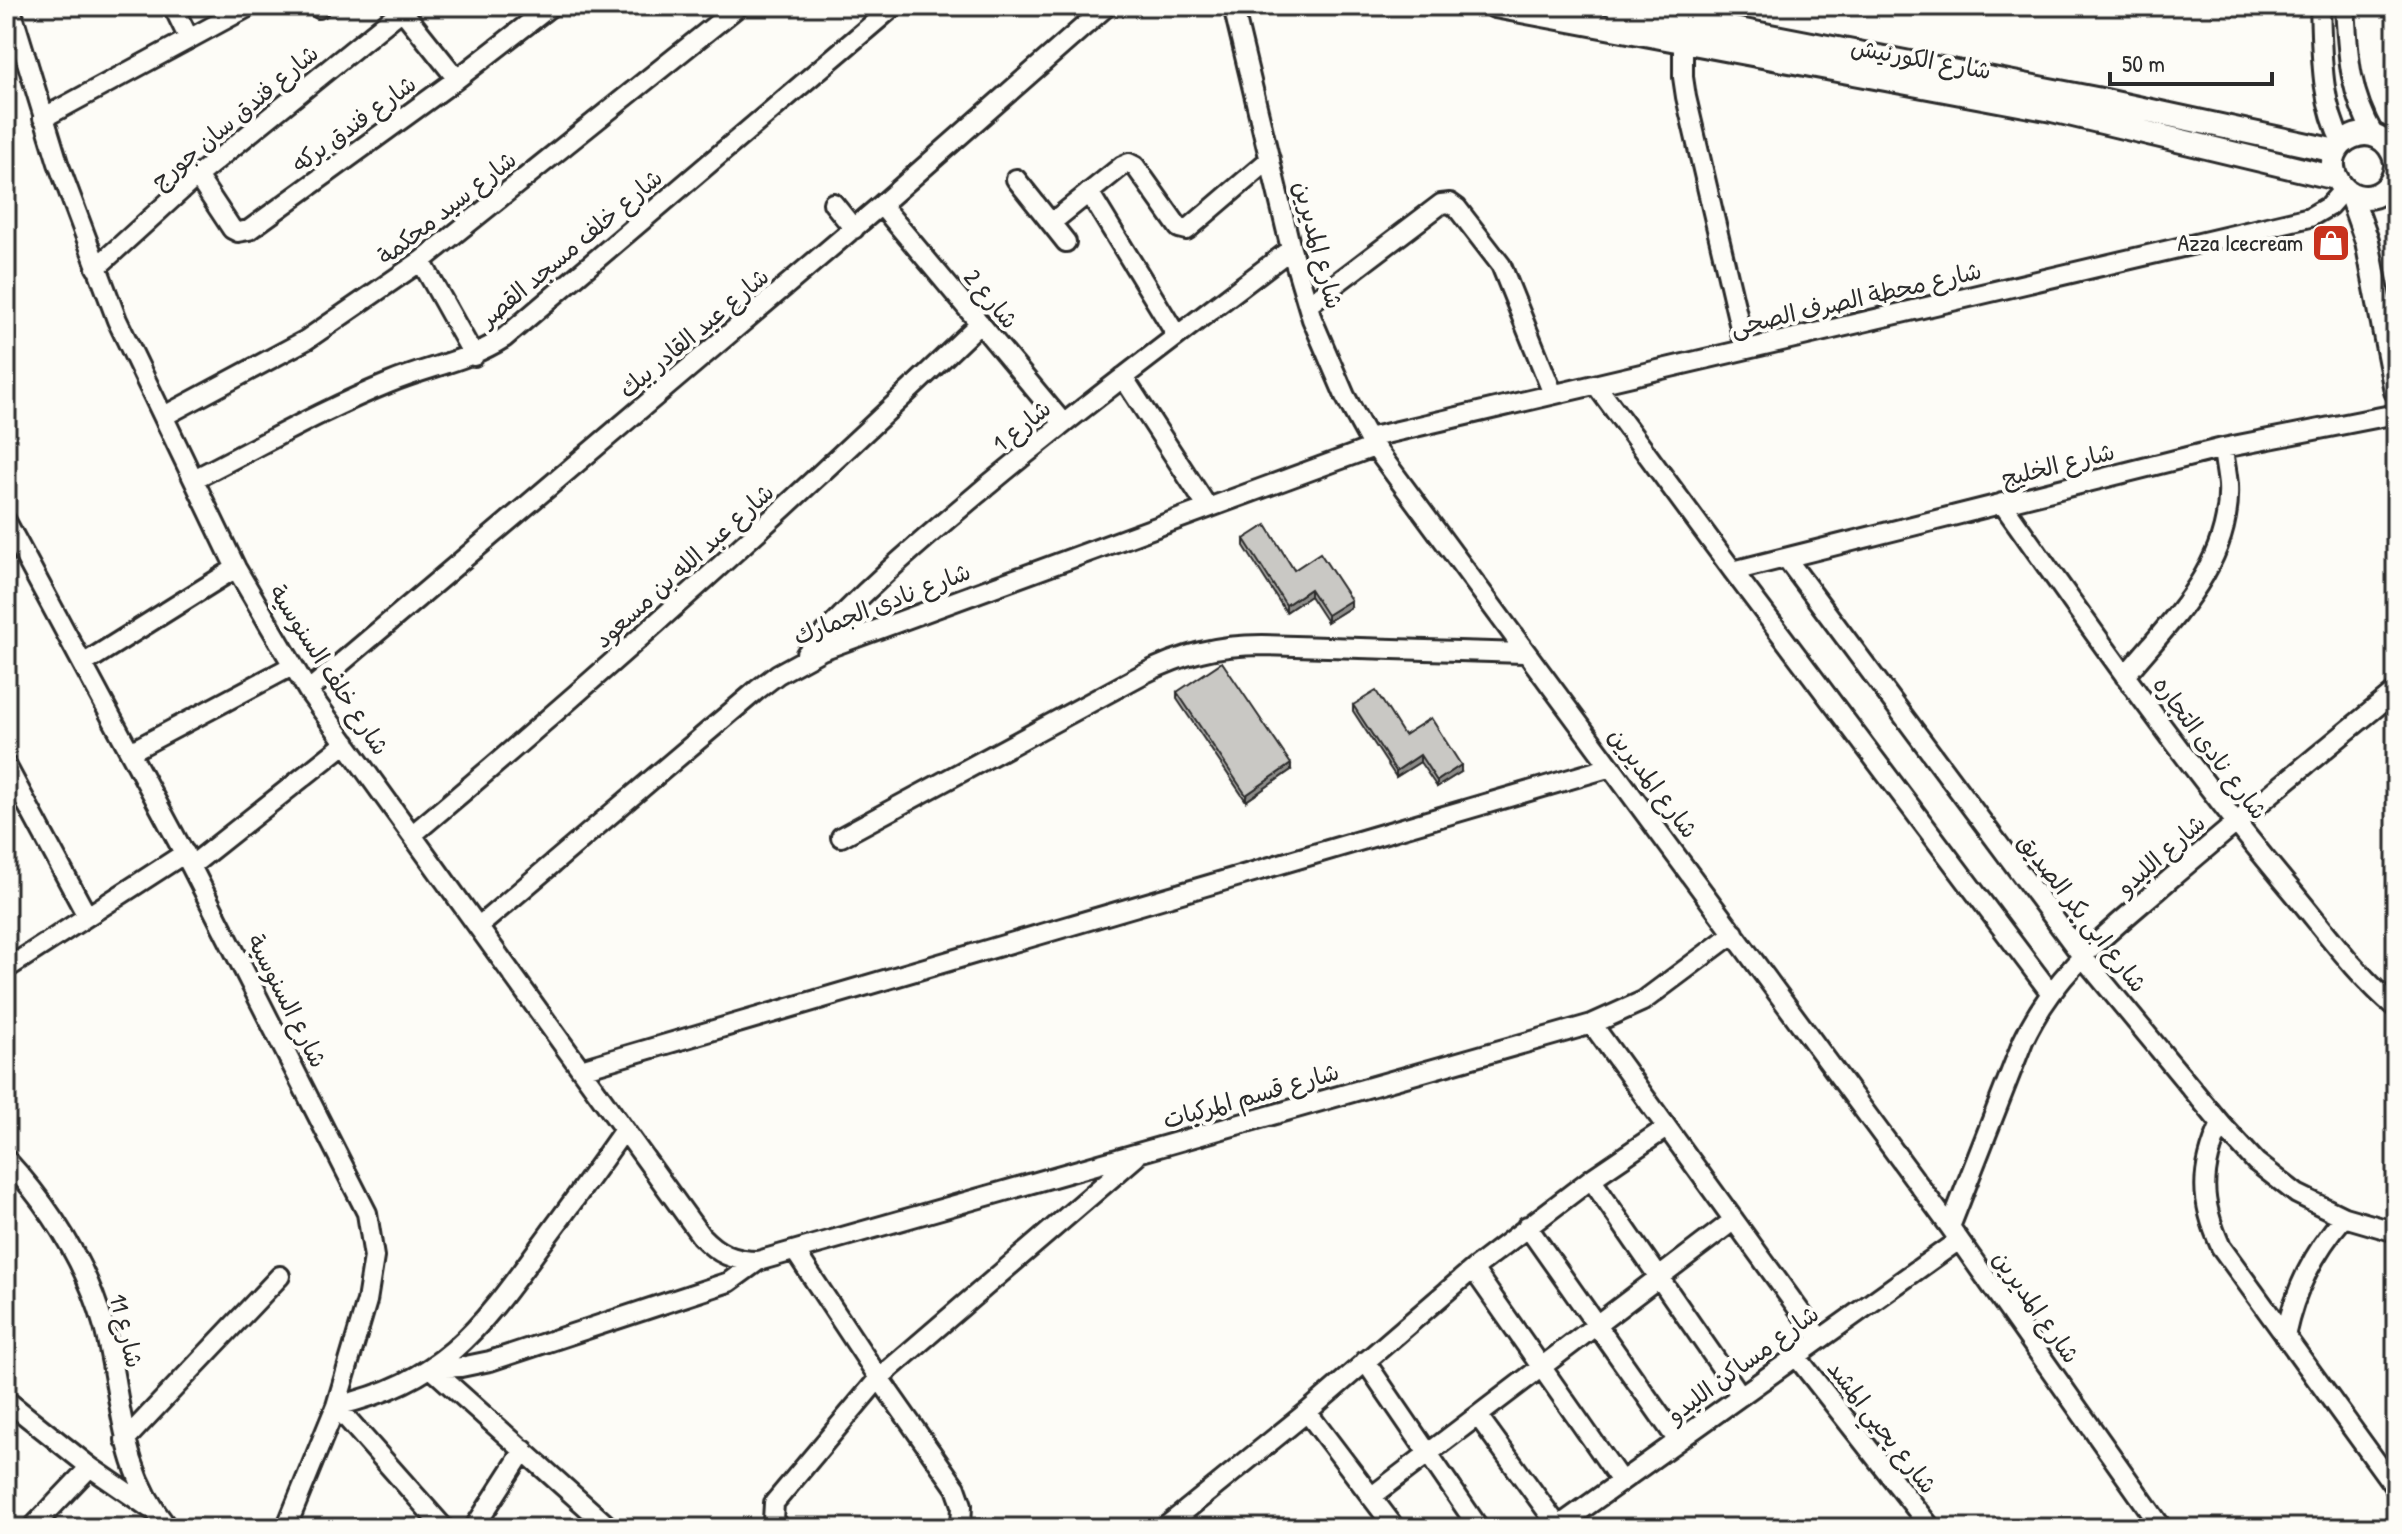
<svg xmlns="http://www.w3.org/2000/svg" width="2402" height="1534" font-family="'Patrick Hand','Playpen Sans Arabic',sans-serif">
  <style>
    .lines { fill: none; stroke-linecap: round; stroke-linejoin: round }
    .minor-casing { stroke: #2b2b2b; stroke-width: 24 }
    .tertiary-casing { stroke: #2b2b2b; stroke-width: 28 }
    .minor { stroke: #fdfcf7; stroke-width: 18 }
    .tertiary { stroke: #fdfcf7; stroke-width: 22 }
    .wall { fill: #adaca9; stroke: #2b2b2b; stroke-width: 2 }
    .shaded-wall { fill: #8d8c89; stroke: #2b2b2b; stroke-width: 2 }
    .building { fill: #c9c8c4; stroke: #2b2b2b; stroke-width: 2 }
    .labels { text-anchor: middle; stroke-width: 8; stroke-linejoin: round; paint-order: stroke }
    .street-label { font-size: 24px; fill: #2b2b2b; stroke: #fdfcf7 }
    .poi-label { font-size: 24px; fill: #2b2b2b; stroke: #fdfcf7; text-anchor: end }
  </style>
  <rect width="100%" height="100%" fill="#fdfcf7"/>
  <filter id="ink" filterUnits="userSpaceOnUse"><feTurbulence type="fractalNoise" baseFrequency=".0125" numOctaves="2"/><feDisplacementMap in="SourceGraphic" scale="16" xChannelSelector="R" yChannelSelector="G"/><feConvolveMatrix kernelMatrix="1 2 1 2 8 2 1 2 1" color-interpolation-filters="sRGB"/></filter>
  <g filter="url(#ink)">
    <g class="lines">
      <!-- minor casing -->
      <g class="minor-casing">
        <path id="minor" d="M10 6 58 163 117 320 236 568 308 691 701 1236C718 1254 734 1261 758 1261L1592 1024 1643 1001 1734 933
          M173 6 189 39
          M318 6 319 8
          M1233 6 1291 249 1312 319 1345 396 1368 438 1950 1227 2162 1528
          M2320 6C2322 53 2320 100 2342 143
          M2345 6C2348 55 2349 91 2374 135
          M402 10 457 79
          M1683 42V77L1686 97 1745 349
          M43 118 250 6
          M197 176 232 229 238 232 249 230 457 79 551 6
          M1016 179 1066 242
          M1089 192 1177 336
          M833 203 854 229
          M881 205 1063 423
          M1051 223 1122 166 1129 163 1135 166 1179 228 1187 230 1270 159
          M421 261 474 356
          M96 268 197 176 407 6
          M1308 305 1441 204 1450 203 1457 208 1501 265 1553 394
          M1123 377 1208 508
          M1596 385 1733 571 2050 992
          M164 416 306 340 421 261 739 6
          M1368 438 2310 217 2329 206 2344 189
          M194 479C258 447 322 410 389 383 429 366 466 362 504 338L894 6
          M2002 503C2094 633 2185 763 2287 885 2322 926 2355 974 2396 1008
          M6 521 191 866 367 1213 374 1257 367 1301 336 1406 286 1528
          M1786 558 2082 956 2221 1124 2256 1162 2297 1194 2344 1217 2396 1232
          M1733 571 2223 448 2396 414
          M806 654C861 591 924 539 988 485 1087 403 1189 327 1291 249
          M83 664 236 568
          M2125 676C2171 620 2232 564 2228 485 2227 473 2224 460 2223 448
          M308 691 881 205 1107 6
          M130 752 292 666
          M6 765 87 916
          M412 835C607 671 796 500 980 323
          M841 837 1143 674C1182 654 1218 645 1262 645L1524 653
          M191 866 346 743
          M478 927 757 690 778 674 822 650 1374 447
          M6 969 185 853
          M1592 1024 1820 1339
          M581 1069 1611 767
          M2221 1124C2200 1170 2200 1201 2221 1247L2396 1489
          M6 1159C51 1208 86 1262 104 1327 123 1399 118 1467 168 1528
          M1591 1179 1741 1396
          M1527 1226 1678 1441
          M1950 1227 2023 1041C2057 968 2111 931 2170 879 2244 815 2320 753 2396 691
          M795 1251 879 1378 956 1488 962 1505 961 1528
          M1473 1269 1621 1481
          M2285 1336C2295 1290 2313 1253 2344 1217
          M1796 1356 1931 1528
          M1365 1361 1479 1528
          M431 1368 461 1367 490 1361 729 1282 758 1261
          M431 1368 610 1528
          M6 1400 90 1467 151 1509
          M1307 1412 1395 1528
          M1478 1416 1558 1526
          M125 1440 280 1276
          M1371 1497 1734 1220
          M32 1528 90 1467
          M444 1528 336 1406C441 1382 478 1332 538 1249 567 1210 596 1170 624 1130
          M474 1528 524 1450
          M780 1528 773 1520 774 1503 879 1378 1136 1157
          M1164 1528 1307 1412 1473 1269 1591 1179 1666 1128
          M1556 1528 1959 1240"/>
      </g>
      <!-- tertiary casing -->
      <g class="tertiary-casing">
        <path id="tertiary" d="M1495 6 2052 110 2336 178
          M1615 6 2096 99 2336 151
          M2396 161C2381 109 2314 142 2338 181 2342 188 2349 194 2357 196 2378 201 2394 186 2396 166
          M2350 193 2367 241 2396 391"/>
      </g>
      <!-- minor -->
      <use href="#minor" class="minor"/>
      <!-- tertiary -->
      <use href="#tertiary" class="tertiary"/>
    </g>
    <!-- wall -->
    <path class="wall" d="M1244 539 1294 570 1351 607 1327 622 1310 596 1286 612 1244 546Z
      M1177 692 1291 770 1246 801 1177 699Z
      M1353 705 1404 735 1461 772 1437 787 1420 762 1396 777 1353 711Z"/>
    <!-- shaded-wall -->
    <path class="shaded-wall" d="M1310 589V596L1286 612V605Z
      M1351 600V607L1327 622V615Z
      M1420 755V762L1396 777V771Z
      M1291 764V770L1246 801V795Z
      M1461 765V772L1437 787V781Z"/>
    <!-- building -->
    <path class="building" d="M1266 525 1294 570 1320 553 1351 600 1327 615 1310 589 1286 605 1244 539Z
      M1222 662 1291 764 1246 795 1177 692Z
      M1376 691 1404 735 1431 718 1461 765 1437 781 1420 755 1396 771 1353 705Z"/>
  </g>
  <!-- icons -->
  <defs>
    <g id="shop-square" transform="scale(2)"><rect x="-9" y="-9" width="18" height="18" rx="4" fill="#c8321e" stroke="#fdfcf7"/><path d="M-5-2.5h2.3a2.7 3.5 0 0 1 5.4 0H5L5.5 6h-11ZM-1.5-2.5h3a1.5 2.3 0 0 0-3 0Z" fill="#fff"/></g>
  </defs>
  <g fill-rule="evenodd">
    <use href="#shop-square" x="2331" y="243"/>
  </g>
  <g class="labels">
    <!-- street labels -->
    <g class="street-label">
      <text transform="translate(1921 59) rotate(10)" y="8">شارع الكورنيش</text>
      <text transform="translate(235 117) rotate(-40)" y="8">شارع فندق سان جورج</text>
      <text transform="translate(354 124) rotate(-36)" y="8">شارع فندق بركه</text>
      <text transform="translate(447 208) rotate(-38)" y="8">شارع سيد محكمة</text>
      <text transform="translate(1318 245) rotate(75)" y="8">شارع المديرين</text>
      <text transform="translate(571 248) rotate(-40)" y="8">شارع خلف مسجد القصر</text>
      <text transform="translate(991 299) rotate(50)" y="8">شارع 2</text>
      <text transform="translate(1856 299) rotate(-13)" y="8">شارع محطة الصرف الصحى</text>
      <text transform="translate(694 333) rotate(-40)" y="8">شارع عبد القادر بيك</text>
      <text transform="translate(1022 426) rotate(-39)" y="8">شارع 1</text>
      <text transform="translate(2058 465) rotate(-14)" y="8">شارع الخليج</text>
      <text transform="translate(684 566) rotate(-42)" y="8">شارع عبد الله بن مسعود</text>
      <text transform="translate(882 604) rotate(-21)" y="8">شارع نادى الجمارك</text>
      <text transform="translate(329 670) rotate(57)" y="8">شارع خلف السنوسية</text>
      <text transform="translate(2210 748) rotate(53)" y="8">شارع نادى التجاره</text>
      <text transform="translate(1653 783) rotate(53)" y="8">شارع المديرين</text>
      <text transform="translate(2161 855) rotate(-41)" y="8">شارع الليدو</text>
      <text transform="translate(2082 913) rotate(52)" y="8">شارع ابى بكر الصديق</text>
      <text transform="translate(287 1001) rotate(63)" y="8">شارع السنوسية</text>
      <text transform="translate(1251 1096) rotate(-16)" y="8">شارع قسم المركبات</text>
      <text transform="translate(2036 1307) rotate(55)" y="8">شارع المديرين</text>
      <text transform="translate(126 1331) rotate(76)" y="8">شارع 11</text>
      <text transform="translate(1743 1364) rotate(-36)" y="8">شارع مساكن الليدو</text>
      <text transform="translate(1882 1427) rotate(52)" y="8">شارع يحيي المشد</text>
    </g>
    <!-- poi labels -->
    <g class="poi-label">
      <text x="2303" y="251">Azza Icecream</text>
    </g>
  </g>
  <!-- margin -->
  <rect width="2402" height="1534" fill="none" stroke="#fdfcf7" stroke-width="32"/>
  <rect x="16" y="16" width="2370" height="1502" fill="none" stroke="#2b2b2b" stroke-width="3" filter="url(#ink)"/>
  <!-- scale -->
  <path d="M2110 72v12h162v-12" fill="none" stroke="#2b2b2b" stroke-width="4"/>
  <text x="2122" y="72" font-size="24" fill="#2b2b2b" stroke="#fdfcf7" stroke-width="6" paint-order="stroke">50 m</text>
</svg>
